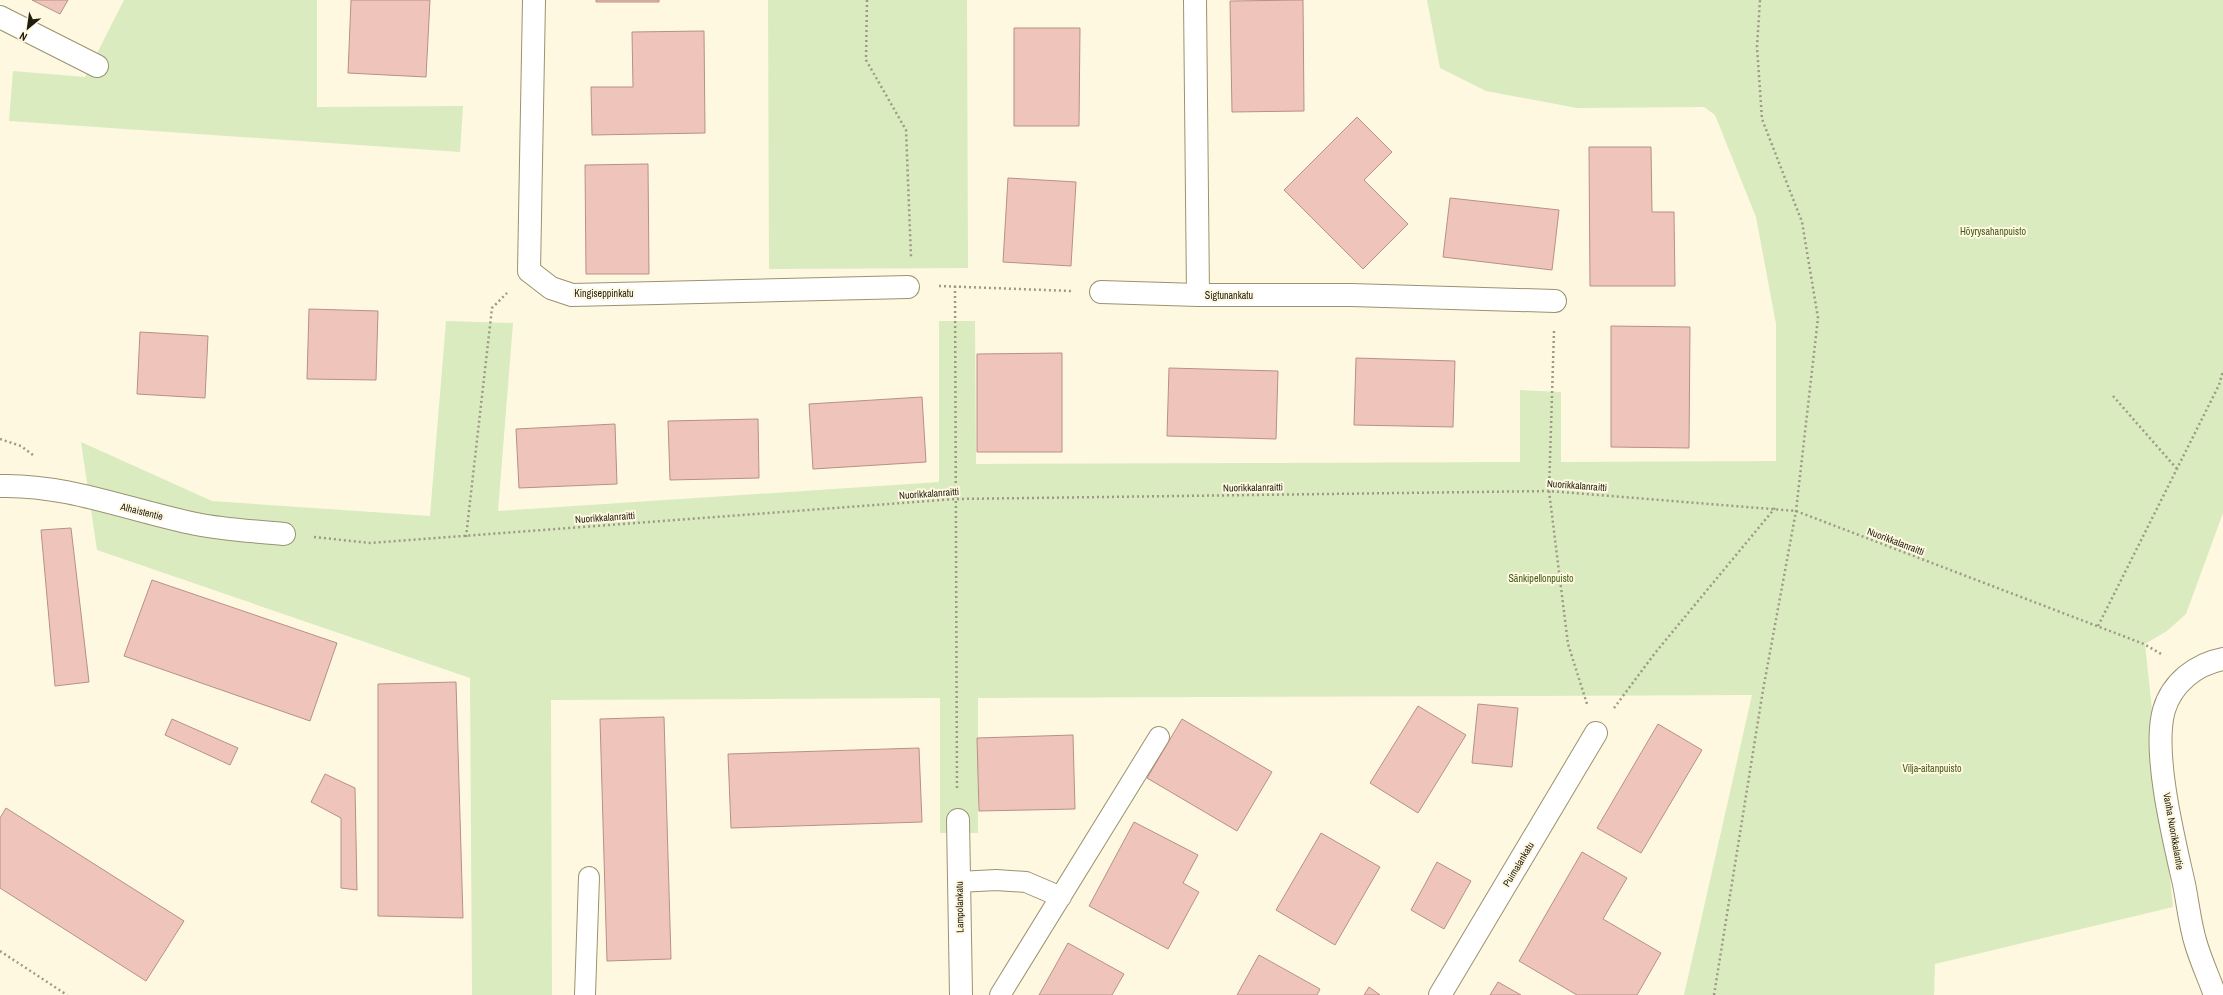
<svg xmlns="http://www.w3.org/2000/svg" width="2223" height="995" font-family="'Archivo Narrow',sans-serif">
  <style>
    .green { fill: #d9ebbf }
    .building { fill: #efc5bb; stroke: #b79086 }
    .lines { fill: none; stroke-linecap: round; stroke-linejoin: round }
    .lane-casing { stroke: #9c9270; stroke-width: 22 }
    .street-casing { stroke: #9c9270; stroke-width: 24 }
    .path { stroke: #9e9986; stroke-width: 2.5; stroke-dasharray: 2 3; stroke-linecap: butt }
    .lane { stroke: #fff; stroke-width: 20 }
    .street { stroke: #fff; stroke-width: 22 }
    .labels { text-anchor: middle; stroke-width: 4; stroke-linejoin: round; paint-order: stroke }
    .park-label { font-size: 10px; fill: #455b16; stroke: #fef8e1 }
    .street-label { font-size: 10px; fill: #201c0e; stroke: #fef8e1 }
  </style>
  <rect width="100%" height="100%" fill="#fef8e1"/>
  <!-- green -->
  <path class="green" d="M124 0H317V107L463 106 460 152 9 121 13 71 85 77Z
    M768 0H967L968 268 769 269Z
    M1427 0H2223V513L2186 614 2167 631 2145 644 2173 907 1935 964 1934 995H1684L1752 695 978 698V833H940V698L551 700 552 995H472L470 678 97 550 81 442 212 501 430 516 446 321 513 323 498 511 939 482V321H975L976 464 1520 462V390L1561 392V462L1776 461V324L1756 217 1715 115 1704 107 1577 108 1486 91 1440 68Z"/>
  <!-- building -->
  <path class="building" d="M32 0H68L60 14Z
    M351 0H430L426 77 348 73Z
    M596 0H659V2H596Z
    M1303 0 1304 111 1232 112 1230 1Z
    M1014 28H1080L1079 126H1014Z
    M704 31 705 133 592 135 591 87H633L632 32Z
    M1357 117 1392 152 1364 180 1408 224 1363 269 1284 190Z
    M1589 147H1651L1652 212H1674L1675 286H1590Z
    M648 164 649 274H586L585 165Z
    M1008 178 1076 182 1071 266 1003 262Z
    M1450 198 1559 210 1552 270 1443 257Z
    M309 309 378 311 376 380 307 379Z
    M1611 326 1690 327 1689 448 1611 447Z
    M140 332 208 336 205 398 137 394Z
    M1062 353V452H977V354Z
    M1356 358 1455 361 1453 427 1354 425Z
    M1169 368 1278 371 1276 439 1167 436Z
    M922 397 926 462 813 469 809 404Z
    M758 419 759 478 670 480 668 421Z
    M615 424 617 484 519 488 516 429Z
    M71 528 89 682 55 686 41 530Z
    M152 580 337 643 310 721 124 656Z
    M456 682 463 918 378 916V684Z
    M1478 704 1518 708 1512 767 1472 763Z
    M1418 706 1466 735 1418 813 1370 783Z
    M664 717 671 959 607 961 600 719Z
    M172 719 238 748 230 765 165 735Z
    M1182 719 1272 772 1237 831 1147 778Z
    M1658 724 1702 750 1641 853 1597 828Z
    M1073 735 1075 809 979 811 977 738Z
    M919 748 922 822 731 828 728 754Z
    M325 774 355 788 357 890 341 888V818L311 802Z
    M6 808 184 921 146 981 0 888V818Z
    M1134 822 1198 855 1183 883 1199 892 1168 949 1089 906Z
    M1321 833 1380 867 1335 945 1276 910Z
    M1582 852 1627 878 1603 919 1661 953 1637 995H1577L1519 961Z
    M1437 862 1471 881 1444 929 1411 910Z
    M1068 943 1124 974 1112 995H1039Z
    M1259 955 1320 989 1317 995H1237Z
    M1498 982 1521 995H1490Z
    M1369 987 1380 995H1364Z"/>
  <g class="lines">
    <!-- lane casing -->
    <g class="lane-casing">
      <path id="lane" d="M959 882 996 880 1026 882 1061 897
        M585 995 589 877
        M1000 995 1159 737"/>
    </g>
    <!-- street casing -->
    <g class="street-casing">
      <path id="street" d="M534 0 529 271 551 288 572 295 908 287
        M1195 0 1198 295H1351L1555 301
        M0 17 97 66
        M1101 292 1198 295
        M0 486C67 484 131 511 196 524 225 530 255 531 284 534
        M958 820 961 995
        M1440 995 1596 733
        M2215 995C2209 978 2201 961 2196 944 2190 925 2188 904 2184 884 2174 840 2152 752 2164 710 2172 683 2196 664 2223 659"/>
    </g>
    <!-- path -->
    <path class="path" d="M867 0 866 60 906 130 911 257
      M939 286 1072 291
      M955 286 957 789
      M1554 331 1549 491 1568 644 1587 704
      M2113 396 2177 469
      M0 439 21 446 33 455
      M314 537 370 543 955 499 1549 491 1796 511 2144 644 2163 655
      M466 537 492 308 507 293
      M2098 626 2219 385 2223 371
      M1614 708 1655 653 1775 508
      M0 951 67 995
      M1714 995 1763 690 1796 511 1818 318 1802 222 1762 119 1757 47 1760 0"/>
    <!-- lane -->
    <use href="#lane" class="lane"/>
    <!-- street -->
    <use href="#street" class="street"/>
  </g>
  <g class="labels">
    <!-- park labels -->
    <g class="park-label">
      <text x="1993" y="235">Höyrysahanpuisto</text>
      <text x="1541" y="582">Sänkipellonpuisto</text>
      <text x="1932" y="772">Vilja-aitanpuisto</text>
    </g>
    <!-- street labels -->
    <g class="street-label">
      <text x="604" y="297">Kingiseppinkatu</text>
      <text x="1229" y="299">Sigtunankatu</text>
      <text transform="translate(1577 485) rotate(4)" y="4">Nuorikkalanraitti</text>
      <text transform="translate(1253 487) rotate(-1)" y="4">Nuorikkalanraitti</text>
      <text transform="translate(929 493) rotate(-4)" y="4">Nuorikkalanraitti</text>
      <text transform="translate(142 511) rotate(14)" y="4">Alhaistentie</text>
      <text transform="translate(605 517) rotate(-4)" y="4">Nuorikkalanraitti</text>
      <text transform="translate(1896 541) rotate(21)" y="4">Nuorikkalanraitti</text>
      <text transform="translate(2174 831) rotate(80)" y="4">Vanha Nuorikkalantie</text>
      <text transform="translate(1518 864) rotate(-59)" y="4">Puimalankatu</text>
      <text transform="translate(959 907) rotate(-91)" y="4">Lampolankatu</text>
    </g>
  </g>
  <!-- north arrow -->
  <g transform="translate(28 28) rotate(209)" stroke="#fef8e1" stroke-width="3" paint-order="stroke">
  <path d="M0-3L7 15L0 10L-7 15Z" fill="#201c0e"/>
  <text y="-6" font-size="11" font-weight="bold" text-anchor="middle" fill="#201c0e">N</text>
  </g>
</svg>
